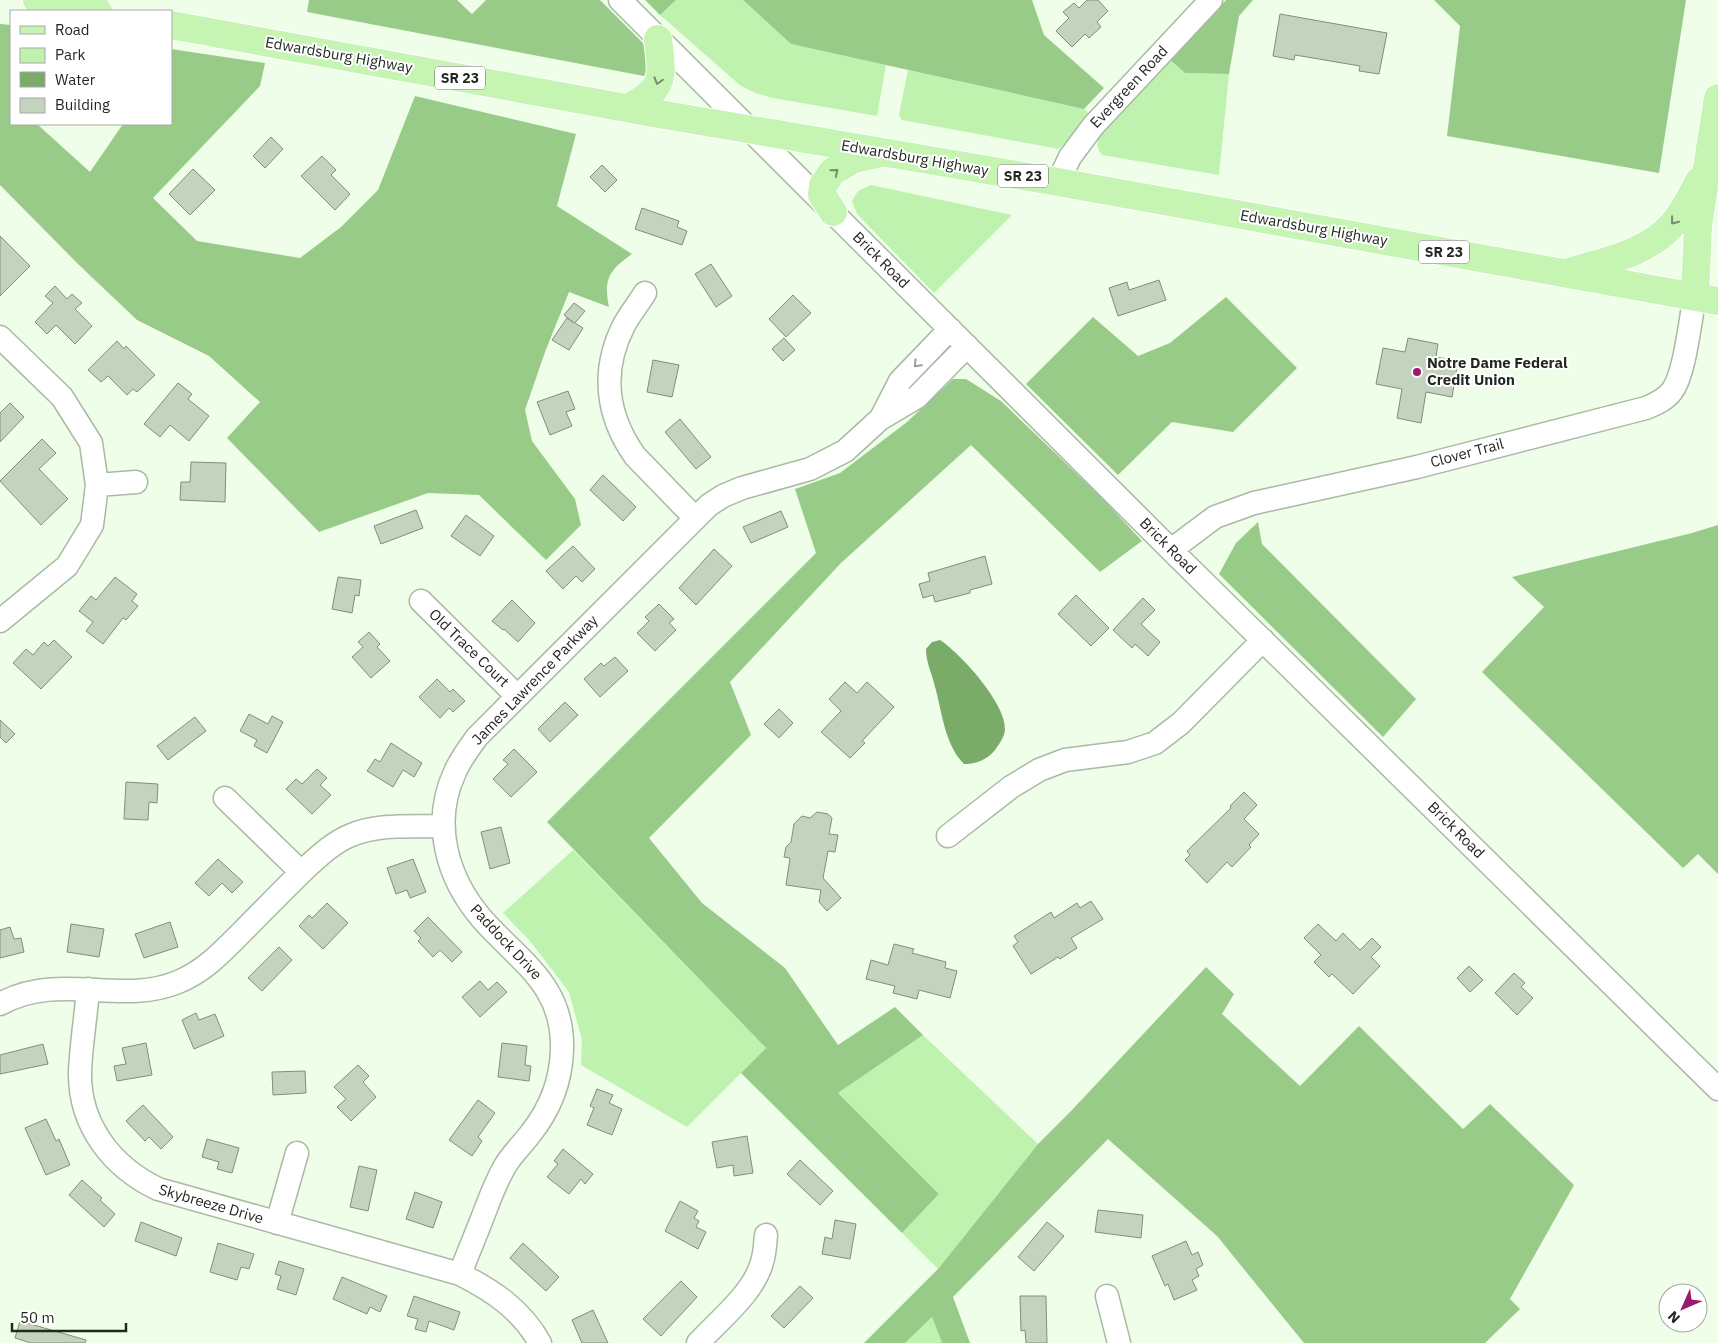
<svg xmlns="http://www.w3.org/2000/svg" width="1718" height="1343" font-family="'IBM Plex Sans',sans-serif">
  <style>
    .green { fill: #c0f2af }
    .forest { fill: #99cb88 }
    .water { fill: #7aab69 }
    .building { fill: #c3d3be; stroke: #808f7b }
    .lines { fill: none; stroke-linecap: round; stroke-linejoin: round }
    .minor-casing { stroke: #aab9a5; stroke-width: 25 }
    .major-casing { stroke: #fff; stroke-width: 30 }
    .minor { stroke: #fff; stroke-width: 22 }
    .major { stroke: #c5f4b3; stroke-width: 28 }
    .oneway { stroke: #748e6a }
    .oneway2 { stroke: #9c9e9b }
    .poi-dot { fill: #9b196c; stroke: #fff; stroke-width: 2 }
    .labels { text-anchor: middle; stroke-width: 4; stroke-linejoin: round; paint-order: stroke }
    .shield { fill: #fff; stroke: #646863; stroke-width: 1 }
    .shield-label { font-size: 14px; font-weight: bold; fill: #222820 }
    .street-label { font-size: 15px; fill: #222820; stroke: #fff }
    .poi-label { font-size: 15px; font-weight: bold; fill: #222820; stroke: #fff; text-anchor: start }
  </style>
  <rect width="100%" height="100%" fill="#eefee8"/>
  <!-- green -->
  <path class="green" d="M676 0H743L791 44 886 65 877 116 773 98 755 93 741 86 660 15Z
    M1169 59 1185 73 1229 74 1219 175 1102 155C1094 146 1098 139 1103 129Z
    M908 70 1084 109 1092 116 1059 149 902 120 899 115Z
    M871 185 1012 215 934 293 857 214 852 201 858 191Z
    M573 850 766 1048 687 1127 581 1065 582 1040 569 992 530 941 503 913Z
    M923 1035 1038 1144 938 1269 902 1233 939 1194 838 1093Z
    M932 1317 942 1343H905Z"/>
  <!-- forest -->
  <path class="forest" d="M309 0H457L472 14 486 0H600L648 48 649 73 644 76 307 12Z
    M645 0H676L660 15Z
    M743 0H1032L1044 35 1104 88 1084 109 791 44Z
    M1226 0H1253L1239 16 1229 74 1185 73 1169 59Z
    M1434 0H1686L1659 173 1447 136 1460 26Z
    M0 24 11 25V124H37L90 172 123 124H171V49L265 63 260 86 153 198 197 241 300 258 341 227 378 190 415 96 576 134 557 206 632 254C610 270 603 278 609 307L569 292 545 352 525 410 532 441 575 499 581 525 546 560 479 495 428 493 319 532 227 438 260 402 209 356 137 320 79 265 0 185Z
    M1226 297 1297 368 1233 432 1172 422 1118 475 1026 384 1093 317 1138 356 1170 343Z
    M953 379H966L1001 401 1104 500 1142 541 1100 572 971 445 841 563 730 682 751 735 649 838 702 903 785 968 838 1045 895 1007 923 1035 838 1093 939 1194 902 1233 741 1073 766 1048 547 822 816 553 795 489 840 473 907 422Z
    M1258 522 1262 544 1416 699 1383 737 1219 574 1236 543Z
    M1718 525V874L1698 854 1683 868 1482 672 1544 607 1512 577 1692 533Z
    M1206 967 1234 994 1222 1014 1300 1086 1359 1026 1463 1129 1490 1104 1574 1185 1510 1299 1520 1309 1485 1343H1304L1217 1236 1108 1139 953 1297 970 1343H942L932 1317 905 1343H864L938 1269 1038 1144 1072 1110Z"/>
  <!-- water -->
  <path class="water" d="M940 640C960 653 1007 704 1005 730 1004 738 999 744 995 750 987 760 976 764 964 764 944 744 942 710 934 683 931 671 926 662 926 649L932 642Z"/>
  <!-- building -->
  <path class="building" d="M1087 0H1098L1108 11 1097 22 1101 27 1089 38 1085 34 1072 47 1056 31 1069 18 1063 12 1074 3 1079 8Z
    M1280 14 1387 33 1379 74 1359 71 1360 66 1295 55 1294 60 1273 56Z
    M271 137 283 149 265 168 253 156Z
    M322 156 336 170 331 175 350 194 335 210 301 176Z
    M602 165 617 180 605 192 590 177Z
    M193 169 215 190 190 215 169 194Z
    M642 208 679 221 677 227 687 231 682 245 635 229Z
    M0 236 30 266 0 296Z
    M711 264 732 296 716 307 695 274Z
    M1159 280 1166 300 1118 316 1109 288 1127 282 1129 290Z
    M55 286 67 299 72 294 82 303 75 309 92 326 75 344 56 325 47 334 35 322 53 303 45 296Z
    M793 295 811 313 786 337 769 319Z
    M574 303 585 311 575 323 583 328 569 350 552 340 567 318 574 323 564 315Z
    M784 338 795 350 783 361 772 349Z
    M1408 338 1438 344 1436 357 1458 361 1452 397 1426 392 1421 423 1397 418 1402 389 1376 384 1383 348 1405 352Z
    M117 341 124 349 126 346 155 375 137 392 133 389 127 395 108 376 101 382 88 370Z
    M653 360 679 365 672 397 647 392Z
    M178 383 192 394 188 399 209 416 189 441 170 425 160 437 144 424Z
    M568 391 575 409 566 412 572 426 550 435 537 402Z
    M10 403 24 417 0 442V413Z
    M680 419 711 457 696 469 665 432Z
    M42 439 56 453 39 469 68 499 41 525 0 481Z
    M191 462 226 463 225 502 180 500 181 482H190Z
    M603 475 636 507 623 521 590 490Z
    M416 510 423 528 381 544 374 526Z
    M781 511 788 527 751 543 743 527Z
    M466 515 494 536 480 556 451 536Z
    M573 546 595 569 582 582 576 576 563 589 546 571Z
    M714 549 732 566 696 605 679 588Z
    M985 556 992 584 970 590V593L935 602 933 595 923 598 919 584 930 581 928 573Z
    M115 577 137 594 132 601 138 606 126 620 123 618 103 644 86 631 93 622 79 611 91 596 96 600Z
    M338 577 361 580 359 596 355 595 352 613 332 609Z
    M1076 595 1109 628 1091 646 1058 614Z
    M1143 598 1155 610 1141 624 1160 642 1148 656 1135 644 1132 648 1113 630Z
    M512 600 535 623 518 642 504 629 503 630 492 621Z
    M659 604 674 619 669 623 676 630 655 651 637 633 649 621 645 617Z
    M369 632 380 644 377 647 390 661 371 678 352 657 363 647 358 642Z
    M54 640 72 657 41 689 13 663 26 649 33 655 44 642 48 646Z
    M615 657 628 671 600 697 584 679 601 663 604 666Z
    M437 679 450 692 453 689 465 701 453 712 449 708 440 718 419 697Z
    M845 682 857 693 867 682 894 707 862 741 865 743 850 758 821 732 841 711 829 699Z
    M565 702 578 715 550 742 538 729Z
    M779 709 793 723 779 738 764 724Z
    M249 714 268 724 272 716 283 722 267 753 254 746 257 740 240 731Z
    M195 717 206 731 168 760 157 746Z
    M0 720 15 734 6 743 0 737Z
    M391 743 422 763 414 777 403 770 393 787 367 771 375 759 380 762Z
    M514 749 537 772 511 797 493 779 508 764 503 760Z
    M317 769 327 778 320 785 331 795 312 814 286 789 296 779 302 784Z
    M126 782 158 784 157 803 149 802 148 820 124 819Z
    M1244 792 1257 805 1244 819 1259 834 1249 845 1251 847 1232 867 1227 862 1207 883 1185 860 1190 855 1187 851 1231 808 1230 806Z
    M817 812 828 814 832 818 829 834 838 835 835 852 828 851 823 878 841 898 827 911 819 902 821 890 786 885 790 858 784 857 786 847 791 842 794 824 802 816 810 818Z
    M501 827 510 863 490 869 481 832Z
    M218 859 243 882 232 893 222 883 209 896 195 883Z
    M413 859 426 892 410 898 407 890 396 894 387 868Z
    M1091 901 1103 919 1071 938 1077 948 1060 959 1058 957 1031 974 1013 946 1018 942 1014 936 1051 912 1054 918 1077 903 1080 908Z
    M327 903 348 923 323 949 299 926 309 915 312 918Z
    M428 917 462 952 452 962 440 950 433 957 418 941 421 938 414 931Z
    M170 922 178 947 144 958 135 934Z
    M71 924 104 929 99 957 67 952Z
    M1318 924 1336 941 1343 933 1360 950 1372 938 1381 947 1371 957 1380 966 1353 994 1332 974 1329 977 1314 962 1321 955 1304 938Z
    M10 927 14 939 21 938 24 952 0 958V930Z
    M894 944 914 949 912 953 946 962 945 968 957 971 950 998 919 990 917 999 893 993 895 986 866 979 871 960 888 965Z
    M279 947 292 960 262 991 248 978Z
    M1469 966 1483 980 1470 992 1457 978Z
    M1514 973 1525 983 1521 987 1533 998 1517 1015 1495 993Z
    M480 981 488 990 497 982 507 992 480 1017 462 997Z
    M196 1013 199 1020 215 1014 224 1036 194 1049 182 1020Z
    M146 1043 152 1075 117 1081 114 1066 126 1064 122 1048Z
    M502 1043 527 1046 525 1065 531 1066 529 1081 498 1077Z
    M43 1044 48 1064 0 1074V1055Z
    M358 1065 369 1076 363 1082 376 1097 351 1121 337 1107 346 1099 334 1087Z
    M305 1071 306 1093 273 1095 272 1072Z
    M597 1089 613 1095 609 1103 622 1109 612 1135 587 1125 594 1108 590 1106Z
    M478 1100 495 1113 478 1137 482 1141 472 1156 449 1140Z
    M143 1105 173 1137 161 1149 149 1137 145 1141 126 1121Z
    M46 1119 56 1141 59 1139 70 1165 46 1175 25 1128Z
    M747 1136 753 1173 734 1176 733 1165 717 1168 712 1142Z
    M207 1139 239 1148 232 1173 217 1169 219 1162 202 1157Z
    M563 1149 593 1174 585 1184 581 1179 569 1194 547 1177 558 1164 554 1161Z
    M800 1160 833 1191 820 1205 787 1174Z
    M359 1166 377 1170 368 1211 350 1207Z
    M82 1180 102 1198 100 1200 115 1214 104 1227 69 1195Z
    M415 1192 442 1202 433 1228 406 1219Z
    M680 1201 698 1211 694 1218 699 1221 696 1227 706 1232 698 1249 665 1231Z
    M1098 1210 1143 1215 1141 1238 1095 1232Z
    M835 1220 856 1224 850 1259 822 1254 825 1237 832 1239Z
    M141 1222 182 1238 176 1256 135 1241Z
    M1047 1222 1064 1236 1034 1271 1018 1257Z
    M1186 1241 1192 1255 1198 1252 1203 1265 1196 1269 1199 1276 1192 1280 1197 1290 1174 1300 1168 1284 1165 1286 1152 1256Z
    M218 1243 254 1254 249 1269 241 1267 237 1280 210 1272Z
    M523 1243 559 1277 546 1291 510 1258Z
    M279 1261 304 1269 296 1295 277 1289 281 1276 275 1274Z
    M342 1277 387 1296 380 1312 370 1307 367 1314 333 1299Z
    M681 1281 697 1297 661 1336 643 1319Z
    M800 1286 813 1298 784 1328 771 1316Z
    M414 1296 460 1312 454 1330 429 1321 426 1332 415 1329 418 1319 407 1316Z
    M1020 1296H1046L1047 1343H1026L1025 1330 1021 1331Z
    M593 1310 608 1343H582L572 1320Z
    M20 1321 86 1340 85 1343H31L15 1338Z"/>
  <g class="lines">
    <!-- minor casing -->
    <g class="minor-casing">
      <path id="minor" d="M620 0 1171 550 1718 1089
        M1058 182 1070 157 1093 126 1211 0
        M645 293C638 304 630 314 624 325 601 370 606 415 635 456L695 518
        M0 337 62 397 91 443 97 485 92 525 67 566 0 621
        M881 418 900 381 950 329
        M97 485 136 482
        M1171 550 1215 517 1254 503 1417 467 1646 408C1656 404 1665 400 1672 391 1685 374 1690 320 1695 296
        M421 601 517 696
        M225 798 301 872
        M948 836 1011 787 1039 770 1065 760 1128 752 1155 743 1181 723 1263 640
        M88 989C86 1016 81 1045 80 1072 79 1125 112 1167 158 1189L460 1274C493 1291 521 1309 540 1343
        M0 1004C59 971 120 1006 178 982 205 971 223 951 243 931 264 910 285 888 307 867 320 855 333 843 349 836 378 823 412 827 443 826
        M277 1223 297 1153
        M460 1274C468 1253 477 1232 485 1211 491 1195 497 1180 505 1166 512 1154 523 1144 531 1133 550 1109 561 1081 562 1050 564 985 520 962 482 919 447 878 431 823 455 772 460 760 469 748 477 737L709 505 723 496 742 488 810 469 845 451 880 419 917 397 967 346
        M1107 1296 1119 1343
        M698 1343C719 1320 754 1293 762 1262 765 1253 765 1244 766 1235"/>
    </g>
    <!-- major casing -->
    <g class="major-casing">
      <path id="major" d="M37 0 98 11
        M171 25 653 113 1058 182 1718 301
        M628 108C665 88 663 79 658 39
        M833 212 822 195 823 185 832 172 854 159 880 153
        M1569 272C1605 261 1647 254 1673 224 1684 211 1691 196 1699 181
        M1695 296 1698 225 1718 98"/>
    </g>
    <!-- minor -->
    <use href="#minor" class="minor"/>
    <!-- major -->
    <use href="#major" class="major"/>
  </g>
  <!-- one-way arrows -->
  <defs><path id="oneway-chevron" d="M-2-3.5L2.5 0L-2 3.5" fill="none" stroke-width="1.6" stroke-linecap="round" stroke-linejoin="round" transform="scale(1.25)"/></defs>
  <g class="oneway">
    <use href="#oneway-chevron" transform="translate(658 81) rotate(106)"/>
    <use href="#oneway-chevron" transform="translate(835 172) rotate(-39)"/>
    <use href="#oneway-chevron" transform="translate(1674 221) rotate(128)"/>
  </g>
  <use class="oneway2" href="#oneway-chevron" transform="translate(917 364) rotate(134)"/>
  <!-- markers -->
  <circle class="poi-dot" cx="1417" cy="372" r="5"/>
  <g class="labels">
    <!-- shield labels -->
    <g class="shield">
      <rect x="435" y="66.5" width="50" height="23" rx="4"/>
      <rect x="998" y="164.5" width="50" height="23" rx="4"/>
      <rect x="1419" y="240.5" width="50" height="23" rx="4"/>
    </g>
    <g class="shield-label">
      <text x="460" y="83">SR 23</text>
      <text x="1023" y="181">SR 23</text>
      <text x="1444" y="257">SR 23</text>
    </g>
    <!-- street labels -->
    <g class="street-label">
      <text transform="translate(339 55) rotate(10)" y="5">Edwardsburg Highway</text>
      <text transform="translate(1129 87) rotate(-47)" y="5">Evergreen Road</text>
      <text transform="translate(915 158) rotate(10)" y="5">Edwardsburg Highway</text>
      <text transform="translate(1314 228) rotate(10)" y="5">Edwardsburg Highway</text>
      <text transform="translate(881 260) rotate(45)" y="5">Brick Road</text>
      <text transform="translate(1467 453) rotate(-15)" y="5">Clover Trail</text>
      <text transform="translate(1168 546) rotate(45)" y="5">Brick Road</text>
      <text transform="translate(469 648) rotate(44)" y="5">Old Trace Court</text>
      <text transform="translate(535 680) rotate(-46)" y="5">James Lawrence Parkway</text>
      <text transform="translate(1456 830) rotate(45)" y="5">Brick Road</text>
      <text transform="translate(506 942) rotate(47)" y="5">Paddock Drive</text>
      <text transform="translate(211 1204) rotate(16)" y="5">Skybreeze Drive</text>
    </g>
    <!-- poi labels -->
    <g class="poi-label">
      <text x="1427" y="368">Notre Dame Federal<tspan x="1427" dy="17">Credit Union</tspan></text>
    </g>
  </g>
  <!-- legend -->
  <rect x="10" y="10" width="162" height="115" fill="#ffffff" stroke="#a7a9a6"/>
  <rect x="20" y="26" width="25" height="8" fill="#c5f4b3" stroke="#a7a9a6"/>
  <text x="55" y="35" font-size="15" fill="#222820">Road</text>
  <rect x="20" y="48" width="25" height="15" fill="#c0f2af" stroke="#a7a9a6"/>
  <text x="55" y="60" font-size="15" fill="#222820">Park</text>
  <rect x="20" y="72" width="25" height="15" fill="#7aab69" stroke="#a7a9a6"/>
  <text x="55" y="85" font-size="15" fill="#222820">Water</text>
  <rect x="20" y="98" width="25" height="15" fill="#c3d3be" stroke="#a7a9a6"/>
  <text x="55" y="110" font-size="15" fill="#222820">Building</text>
  <!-- north arrow -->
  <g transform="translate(1683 1308) rotate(225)"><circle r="24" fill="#ffffff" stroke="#a7a9a6"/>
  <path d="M0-4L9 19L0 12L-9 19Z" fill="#9b196c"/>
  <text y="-8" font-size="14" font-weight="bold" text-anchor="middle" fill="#222820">N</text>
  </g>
  <!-- scale -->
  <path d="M12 1323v8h114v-8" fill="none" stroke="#222820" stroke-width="2.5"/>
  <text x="20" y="1323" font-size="15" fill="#222820" stroke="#ffffff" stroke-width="4" paint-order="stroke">50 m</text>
</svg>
